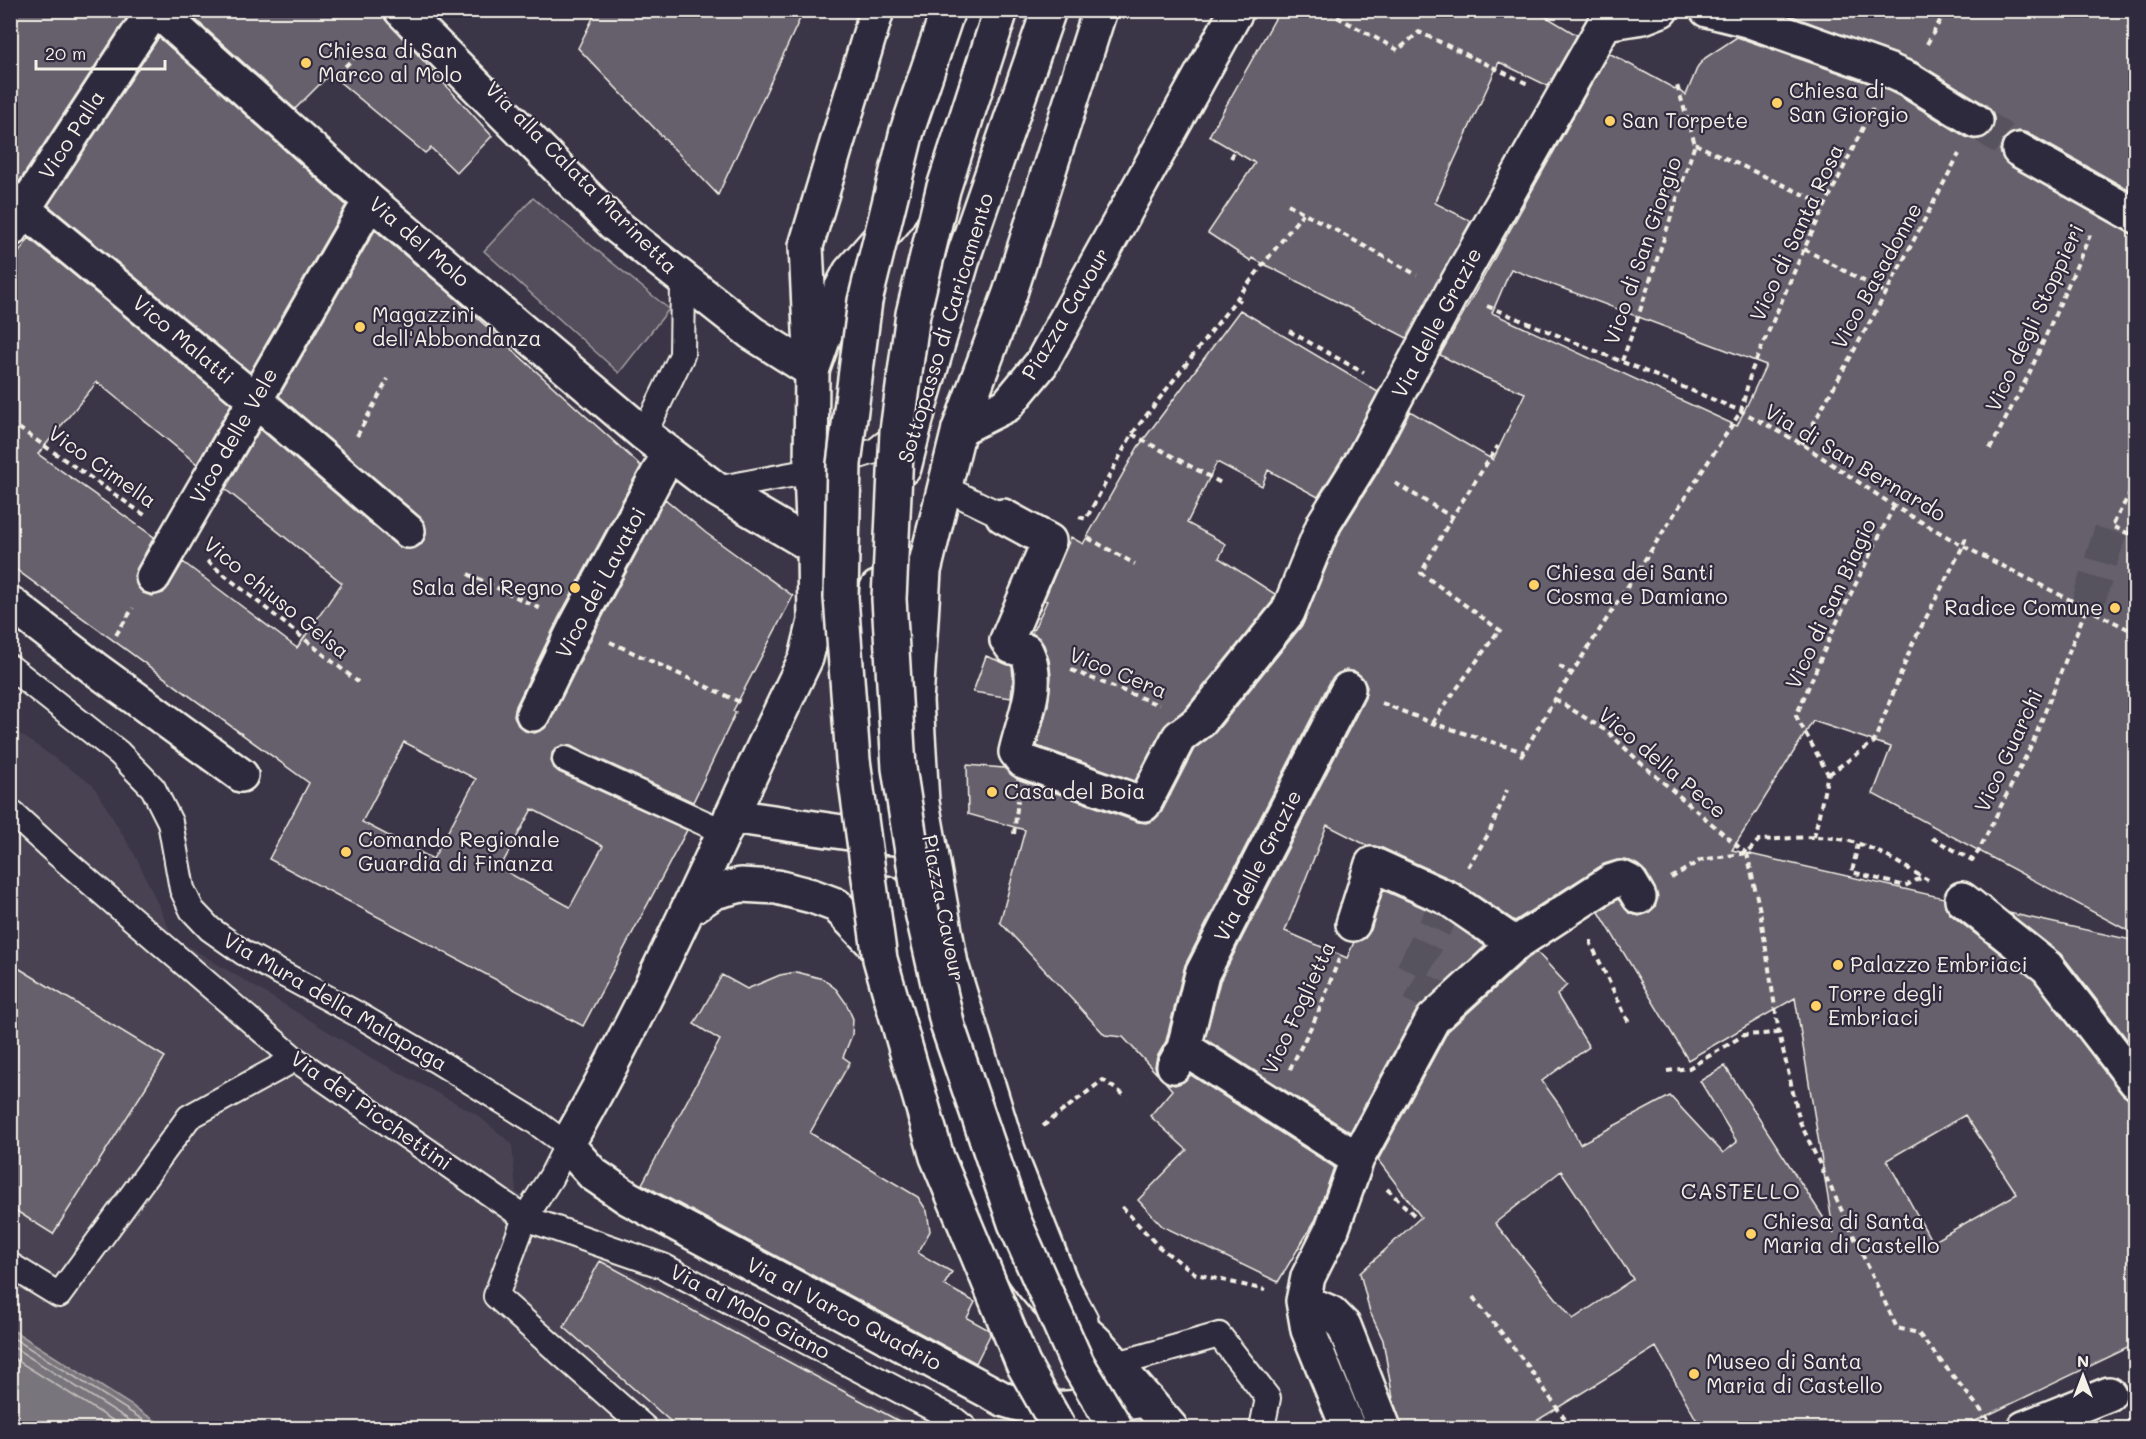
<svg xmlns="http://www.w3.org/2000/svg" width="2146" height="1439" font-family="Mali,sans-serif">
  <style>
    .built { fill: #484352 }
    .green { fill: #534e5c; stroke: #a4a0a2; stroke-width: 1.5 }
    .water { fill: #78747b; stroke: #aaa6a7; stroke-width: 1.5 }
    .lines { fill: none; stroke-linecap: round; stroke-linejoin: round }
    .shore { stroke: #c2bfbc; stroke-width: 1.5 }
    .building { fill: #65616c; stroke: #f4f1e8; stroke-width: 1.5; fill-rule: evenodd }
    .street-tunnel { stroke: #57525f; stroke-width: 33; stroke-dasharray: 33 16; stroke-linecap: butt }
    .lane-casing { stroke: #f4f1e8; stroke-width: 28 }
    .street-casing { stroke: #f4f1e8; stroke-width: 38 }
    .secondary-casing { stroke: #f4f1e8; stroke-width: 38 }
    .highway-casing { stroke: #f4f1e8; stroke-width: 38 }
    .path { stroke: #f4f1e8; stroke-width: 4; stroke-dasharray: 6 4.5; stroke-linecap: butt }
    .lane { stroke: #2f2a3d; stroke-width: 24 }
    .street { stroke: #2f2a3d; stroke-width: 33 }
    .secondary { stroke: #2f2a3d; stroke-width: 33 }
    .highway { stroke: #2f2a3d; stroke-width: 33 }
    .highway-bridge-casing { stroke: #f4f1e8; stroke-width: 38; stroke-linecap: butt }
    .highway-bridge { stroke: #2f2a3d; stroke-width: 33 }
    .poi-dot { fill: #ffd166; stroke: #2f2a3d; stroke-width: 2 }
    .labels { text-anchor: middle; stroke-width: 4.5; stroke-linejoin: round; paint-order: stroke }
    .poi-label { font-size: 21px; fill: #f4f1e8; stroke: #2f2a3d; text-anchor: start }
    .street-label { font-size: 21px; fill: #f4f1e8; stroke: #2f2a3d }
    .neighbourhood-label { font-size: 22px; letter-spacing: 1.5px; fill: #f4f1e8; stroke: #2f2a3d }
  </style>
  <rect width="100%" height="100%" fill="#3b3647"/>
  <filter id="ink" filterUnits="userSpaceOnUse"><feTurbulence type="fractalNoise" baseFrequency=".0167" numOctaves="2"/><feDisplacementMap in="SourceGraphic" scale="12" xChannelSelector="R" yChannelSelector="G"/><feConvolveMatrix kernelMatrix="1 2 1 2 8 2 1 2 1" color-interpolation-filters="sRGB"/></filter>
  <g filter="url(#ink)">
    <!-- built -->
    <path class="built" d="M10 727 93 785 137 859 173 937 370 1057 476 1114 512 1144 516 1192 595 1254 920 1428H167L11 1329Z"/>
    <!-- green -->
    <path class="green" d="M533 198 669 309 619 373 484 251Z"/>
    <!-- water -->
    <path class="water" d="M11 1329 167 1428H11Z"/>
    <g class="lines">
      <!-- shore -->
      <path class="shore" d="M10 1336 156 1428
        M10 1345 142 1428
        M10 1356 125 1428"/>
    </g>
    <!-- building -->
    <path class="building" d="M10 10H127L130 13 19 182 10 180Z
      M185 10H377L492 136 457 173 431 148 425 153 330 74 295 109Z
      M597 10H804L718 195 578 48Z
      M1280 10H1535L1577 35 1548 86 1499 62 1435 203 1471 221 1407 338 1252 258 1251 261 1208 233 1255 163 1209 136Z
      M2136 10V194L2028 133 2019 131 2010 134 2003 140 2000 150 2003 159 2010 166 2127 232 2136 235V935L1873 794 1891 747 1813 721 1732 850 1944 898 1945 906 1950 914 2034 980 2121 1093 2128 1099 2136 1100V1344L1961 1428H1701L1656 1347 1525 1428H1402L1393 1399 1383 1340 1370 1312 1360 1273 1421 1217 1378 1160 1448 1031 1527 959 1537 952 1567 985 1557 995 1589 1047 1542 1081 1560 1106 1580 1144 1670 1096 1723 1153 1737 1142 1700 1081 1725 1066 1834 1234 1795 998 1688 1060 1599 912 1618 899 1629 913 1639 916 1648 913 1655 907 1658 897 1655 888 1646 872 1638 865 1630 861 1617 860 1604 864 1515 921 1457 882 1380 847 1368 846 1327 825 1285 931 1347 958 1354 942 1365 938 1371 930 1383 890 1440 915 1485 946 1417 1010 1350 1132 1205 1039 1220 981 1365 698 1367 687 1363 678 1356 672 1346 670 1337 674 1331 680 1185 965 1166 1041 1157 1057 1155 1066 1157 1074 1123 1037 1105 1035 1000 922 1025 830 968 814 967 765 1004 768 1017 779 1138 822 1146 823 1154 820 1161 813 1194 749 1214 734 1303 624 1341 531 1378 472 1410 411 1493 460 1525 393 1481 376 1440 355 1609 53 1686 95 1698 66 1705 58 1737 37 1883 88 1899 96 1966 137 1976 140 1985 137 1992 131 1995 122 1993 113 1986 105 1916 62 1778 11ZM1511 269 1766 365 1737 426 1492 313ZM1965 1115 2017 1194 1932 1242 1887 1160ZM1561 1171 1633 1279 1573 1319 1495 1223Z
      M159 37 346 205 250 372 48 205Z
      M375 230 445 289 641 466 559 617 516 706 514 716 518 725 525 731 535 733 544 729 550 722 593 635 665 499 706 533 793 596 733 711 736 712 693 802 571 746 563 745 556 748 552 753 551 761 554 768 559 772 687 830 583 1026 269 859 309 783 10 565V265L29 238 231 404 197 464 97 382 38 454 154 537 137 568 134 576 137 586 143 593 152 596 163 593 169 586 183 562 297 648 342 583 225 489 260 429 396 545 405 549 415 548 422 544 426 534 425 524 420 517 279 396ZM404 742 476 779 433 859 362 822ZM532 809 603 846 570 907 500 868Z
      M1240 310 1378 392 1345 454 1318 497 1268 470 1262 486 1217 462 1187 523 1226 544 1219 558 1275 594 1272 602 1186 708 1163 728 1135 781 1037 746 1048 705 1051 676 1049 660 1044 645 1039 638 1032 633 1047 601 1044 600 1071 537 1083 544 1138 447Z
      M986 656 1012 666 1013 677 1011 698 973 692Z
      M2009 913 2136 941V1051L2062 955Z
      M10 963 165 1057 53 1234 10 1207Z
      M797 972 823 979 836 989 846 1003 853 1019 852 1035 843 1057 850 1062 810 1133 918 1197 927 1211 930 1231 918 1253 952 1272 944 1285 975 1302 967 1318 989 1330 990 1335 976 1363 642 1184 720 1040 694 1024 722 975 747 989 780 975Z
      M1191 1075 1334 1167 1316 1219 1278 1282 1162 1226 1138 1200 1187 1150 1150 1116 1172 1090 1166 1083 1175 1085 1183 1082Z
      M600 1261 912 1428H678L564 1327Z"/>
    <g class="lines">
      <!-- street-tunnel -->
      <path class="street-tunnel" d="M1976 121 2019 150
        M2086 609 2112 526
        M1449 899 1407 982 1450 1004"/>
      <!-- lane casing -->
      <g class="lane-casing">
        <path id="lane" d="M644 434 682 355 683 281 674 271
          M945 488 1003 516
          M716 489 811 471 875 451 905 427
          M10 667 119 753 153 788 170 822 182 889 192 910 210 929 244 953 357 1014 437 1061 533 1120 567 1145 551 1177 525 1218 496 1296 645 1428
          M565 759 724 832
          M10 811 55 852 295 1059 525 1218 663 1266 955 1420 965 1428
          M10 1265 59 1295 189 1117 295 1059
          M1117 1364 1219 1335 1268 1398 1262 1428"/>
      </g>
      <!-- street casing -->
      <g class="street-casing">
        <path id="street" d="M156 10 370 201 644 434 716 489 814 547 815 621 806 658C727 820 657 988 567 1145L593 1174 628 1198 1005 1400 1038 1410 1109 1405 1147 1400
          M401 10 615 225 752 333 812 371 841 289 850 272 894 222 934 156 977 10
          M1707 10 1747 20 1890 71 1908 79 1976 121
          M1605 23 1643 17 1661 10
          M2019 150 2136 216
          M10 198 255 400 408 531
          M10 230 154 10
          M959 429 1007 405 1041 364 1237 10
          M1003 516 1049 541 1007 640 1012 647 1026 651C1042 683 1023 720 1016 752L1023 761 1144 804 1179 737 1199 722 1288 612 1324 523 1361 463 1452 292 1605 23
          M153 577 370 201
          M10 603 94 668 241 775
          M533 714 576 626 669 453
          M731 816 877 837 918 839 931 852
          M1962 899 2047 967 2136 1082
          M689 909 714 892 741 885 777 887 812 896 836 905 891 962
          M1353 924 1372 864 1449 899 1515 944
          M1184 1048 1202 974 1348 689
          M1174 1066 1184 1048 1357 1159
          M1303 1301 1331 1313 1344 1326 1384 1428
          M1348 1428 1308 1330 1303 1301 1308 1277 1332 1229 1357 1159 1433 1019 1515 944 1610 882 1622 878 1630 882 1639 897
          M2024 1428 2109 1394"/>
      </g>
      <!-- secondary casing -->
      <g class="secondary-casing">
        <path id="secondary" d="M812 371 811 471 814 547 847 607
          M904 468 919 408 965 252 1049 10
          M874 824 870 712 877 588
          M886 893 899 969 983 1201C999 1233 1018 1269 1042 1296 1058 1315 1081 1326 1098 1344L1171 1428
          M1081 1321 1061 1283 1008 1150 951 964 922 802 916 701 924 571 959 429 1010 293 1100 10"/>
      </g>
      <!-- highway casing -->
      <g class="highway-casing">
        <path id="highway" d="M812 371 806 246 877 10"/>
      </g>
      <!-- path -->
      <path class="path" d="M1328 12 1398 50 1419 32 1528 84
        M1927 44 1946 10
        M330 81 359 53
        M1695 144 1826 205
        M1231 158 1235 151
        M1288 204 1417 275
        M1804 249 1886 293
        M1236 298 1244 304
        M1487 306 1741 411 1802 444 1894 506 1963 546 2136 633
        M1289 331 1364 373
        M1622 361 1635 326 1695 144 1676 82
        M10 422 146 516
        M1132 434 1221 483
        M357 436 388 379
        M1802 444 1886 293 1959 154
        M1990 449 2029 374 2090 235
        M2136 482 2112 526 2136 537
        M1395 483 1452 517 1498 446
        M1079 517 1086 519 1132 434 1303 213
        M1452 517 1421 573 1505 634
        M1088 538 1135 564
        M207 561 358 682
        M468 574 541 609
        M116 635 133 608
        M610 642 742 703
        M1559 666 1572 674
        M1071 670 1159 705
        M1555 699 1608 732 1644 766 1746 853
        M1382 703 1432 723 1524 752
        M1432 723 1499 630
        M1521 757 1555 699 1741 411 1751 372 1804 249 1873 107
        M1829 774 1874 742 1912 645 1963 546 1967 534
        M1014 834 1018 800
        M1814 837 1828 774 1796 716 1834 628 1894 506
        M1932 838 1972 860 1978 852 2033 742 2086 609
        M1858 844 1852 872 1905 886 1923 877
        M1747 853 1760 911 1779 1033 1800 1122 1897 1328 1918 1333 1988 1419
        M1468 867 1489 833 1507 790
        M1671 878 1701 860 1747 853 1759 840C1790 839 1823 833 1853 842 1879 849 1904 867 1928 880
        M1591 940V944L1629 1023
        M1290 1069 1318 1013 1339 959
        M1667 1071 1689 1068 1744 1035 1779 1033
        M1043 1126 1103 1080 1124 1095
        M1387 1189 1416 1217
        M1122 1207 1159 1247 1196 1274 1265 1290
        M1473 1297 1528 1366 1571 1428"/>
      <!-- lane -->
      <use href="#lane" class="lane"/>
      <!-- street -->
      <use href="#street" class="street"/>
      <!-- secondary -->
      <use href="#secondary" class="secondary"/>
      <!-- highway -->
      <use href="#highway" class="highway"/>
      <!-- highway-bridge casing -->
      <g class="highway-bridge-casing">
        <path id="highway-bridge" d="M948 10 907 131 865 301 844 464 841 597 853 760 880 959 937 1157 1023 1364 1059 1428
          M1001 10 943 190 913 314 897 431 889 599 899 768 920 903 948 1027 1015 1223 1077 1363 1116 1428"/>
      </g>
      <!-- highway-bridge -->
      <use href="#highway-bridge" class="highway-bridge"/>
    </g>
  </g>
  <!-- markers -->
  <g class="poi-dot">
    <circle cx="306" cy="63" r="6"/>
    <circle cx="1777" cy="103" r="6"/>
    <circle cx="1610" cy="121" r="6"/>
    <circle cx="360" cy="327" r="6"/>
    <circle cx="1534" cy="585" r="6"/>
    <circle cx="575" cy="588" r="6"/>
    <circle cx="2115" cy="608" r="6"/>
    <circle cx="992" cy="792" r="6"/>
    <circle cx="346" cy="852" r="6"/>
    <circle cx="1838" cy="965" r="6"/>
    <circle cx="1816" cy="1006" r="6"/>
    <circle cx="1751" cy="1234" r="6"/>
    <circle cx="1694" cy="1374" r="6"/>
  </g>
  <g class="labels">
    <!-- poi labels -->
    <g class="poi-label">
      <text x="318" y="58">Chiesa di San<tspan x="318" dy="24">Marco al Molo</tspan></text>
      <text x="1789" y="98">Chiesa di<tspan x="1789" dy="24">San Giorgio</tspan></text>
      <text x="1622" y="128">San Torpete</text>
      <text x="372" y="322">Magazzini<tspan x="372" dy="24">dell'Abbondanza</tspan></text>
      <text x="1546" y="580">Chiesa dei Santi<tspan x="1546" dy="24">Cosma e Damiano</tspan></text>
      <text x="563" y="595" text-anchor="end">Sala del Regno</text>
      <text x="2103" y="615" text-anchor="end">Radice Comune</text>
      <text x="1004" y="799">Casa del Boia</text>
      <text x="358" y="847">Comando Regionale<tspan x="358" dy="24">Guardia di Finanza</tspan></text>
      <text x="1850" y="972">Palazzo Embriaci</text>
      <text x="1828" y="1001">Torre degli<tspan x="1828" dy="24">Embriaci</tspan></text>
      <text x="1763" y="1229">Chiesa di Santa<tspan x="1763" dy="24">Maria di Castello</tspan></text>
      <text x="1706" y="1369">Museo di Santa<tspan x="1706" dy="24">Maria di Castello</tspan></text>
    </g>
    <!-- street labels -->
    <g class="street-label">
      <text transform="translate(72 135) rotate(-57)" y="7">Vico Palla</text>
      <text transform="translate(581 178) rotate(45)" y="7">Via alla Calata Marinetta</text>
      <text transform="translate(1797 233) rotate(-65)" y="7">Vico di Santa Rosa</text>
      <text transform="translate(419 242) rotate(41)" y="7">Via del Molo</text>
      <text transform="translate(1643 251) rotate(-71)" y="7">Vico di San Giorgio</text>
      <text transform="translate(1877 276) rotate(-61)" y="7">Vico Basadonne</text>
      <text transform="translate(1066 314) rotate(-59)" y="7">Piazza Cavour</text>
      <text transform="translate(2035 318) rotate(-65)" y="7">Vico degli Stoppieri</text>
      <text transform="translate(1437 323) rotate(-62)" y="7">Via delle Grazie</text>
      <text transform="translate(946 328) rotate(-73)" y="7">Sottopasso di Caricamento</text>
      <text transform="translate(183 340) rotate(40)" y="7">Vico Malatti</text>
      <text transform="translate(234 436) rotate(-60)" y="7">Vico delle Vele</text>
      <text transform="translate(1855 463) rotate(31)" y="7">Via di San Bernardo</text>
      <text transform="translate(102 467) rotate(35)" y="7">Vico Cimella</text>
      <text transform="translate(601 583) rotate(-62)" y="7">Vico dei Lavatoi</text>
      <text transform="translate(276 598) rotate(39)" y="7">Vico chiuso Gelsa</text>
      <text transform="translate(1831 604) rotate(-65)" y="7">Vico di San Biagio</text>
      <text transform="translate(1118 673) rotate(22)" y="7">Vico Cera</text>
      <text transform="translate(2009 751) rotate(-65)" y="7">Vico Guarchi</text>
      <text transform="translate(1662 763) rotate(40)" y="7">Vico della Pece</text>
      <text transform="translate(1258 866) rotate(-63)" y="7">Via delle Grazie</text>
      <text transform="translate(943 908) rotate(79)" y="7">Piazza Cavour</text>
      <text transform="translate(335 1002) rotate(30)" y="7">Via Mura della Malapaga</text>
      <text transform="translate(1299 1008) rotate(-65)" y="7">Vico Foglietta</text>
      <text transform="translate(371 1111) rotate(35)" y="7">Via dei Picchettini</text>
      <text transform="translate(750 1312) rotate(28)" y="7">Via al Molo Giano</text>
      <text transform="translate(844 1314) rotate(28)" y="7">Via al Varco Quadrio</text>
    </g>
    <!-- neighbourhood labels -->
    <g class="neighbourhood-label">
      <text x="1741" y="1199">CASTELLO</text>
    </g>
  </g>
  <!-- margin -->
  <rect width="2146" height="1439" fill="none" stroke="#2f2a3d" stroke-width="36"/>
  <rect x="18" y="18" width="2110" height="1403" fill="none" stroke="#f4f1e8" stroke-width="2" filter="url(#ink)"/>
  <!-- north arrow -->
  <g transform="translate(2083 1376)" stroke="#2f2a3d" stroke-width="4.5" paint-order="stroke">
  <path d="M0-4.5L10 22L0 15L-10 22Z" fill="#f4f1e8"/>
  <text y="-9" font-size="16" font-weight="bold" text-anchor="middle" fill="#f4f1e8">N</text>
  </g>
  <!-- scale -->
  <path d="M36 60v9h129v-9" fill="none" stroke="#f4f1e8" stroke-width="3"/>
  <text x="45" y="60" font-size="18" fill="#f4f1e8" stroke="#2f2a3d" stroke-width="4.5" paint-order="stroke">20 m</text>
</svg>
